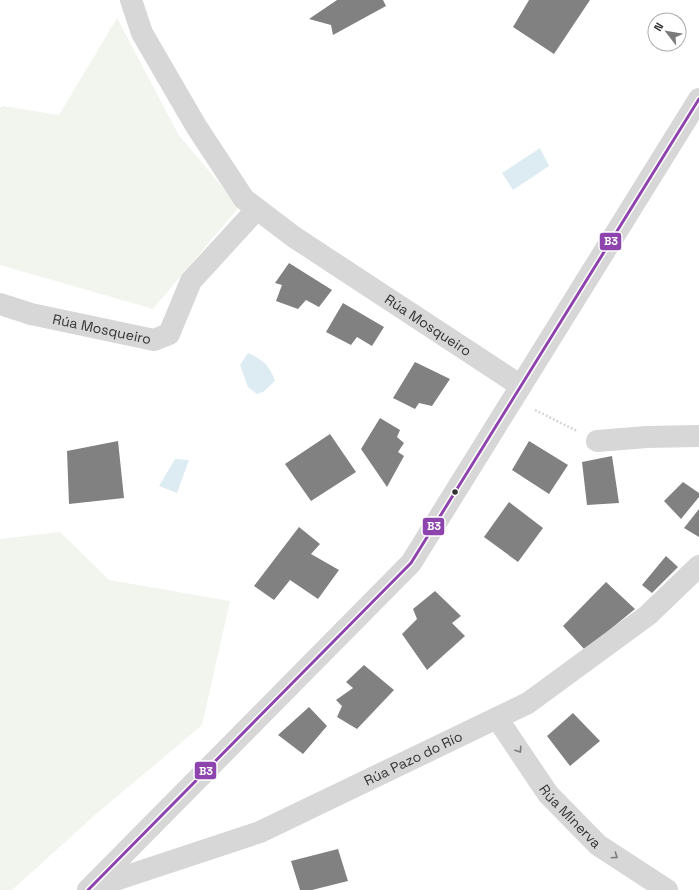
<svg xmlns="http://www.w3.org/2000/svg" width="699" height="890" font-family="'Space Grotesk',sans-serif">
  <style>
    .green { fill: #f1f5ed }
    .water { fill: #ddebf3 }
    .building { fill: #818181 }
    .lines { fill: none; stroke-linecap: round; stroke-linejoin: round }
    .path { stroke: #d6d6d6; stroke-width: 2.5; stroke-dasharray: 2 2; stroke-linecap: butt }
    .minor { stroke: #d7d7d7; stroke-width: 22 }
    .tertiary { stroke: #d7d7d7; stroke-width: 22 }
    .bus-1-casing { stroke: #fff; stroke-width: 6 }
    .bus-1 { stroke: #8e44ad; stroke-width: 3 }
    .oneway { stroke: #7d7d7d }
    .bus-dot { fill: #333; stroke: #fff; stroke-width: 1.5 }
    .labels { text-anchor: middle; stroke-width: 4; stroke-linejoin: round; paint-order: stroke }
    .street-label { font-size: 14px; fill: #333; stroke: #fff }
    .line-badge { stroke: #fff; stroke-width: 1.5 }
    .badge-label { font-size: 11px; text-anchor: middle; font-weight: bold; fill: #fff }
  </style>
  <rect width="100%" height="100%" fill="#fff"/>
  <!-- green -->
  <path class="green" d="M117 18 178 134 239 207 153 309 0 265V108L3 106 59 115Z
    M60 532 109 580 230 601 202 725 96 814 12 890H0V539Z"/>
  <!-- water -->
  <path class="water" d="M540 148 549 166 513 190 502 173Z
    M248 353C262 359 270 366 275 381L263 392 257 394 248 387 240 365Z
    M175 459 189 460 177 493 159 486Z"/>
  <!-- building -->
  <path class="building" d="M337 0H383L386 6 333 35 331 25 309 19Z
    M529 0H590L554 54 513 27Z
    M289 263 332 290 319 307 306 300 298 309 276 301 282 285 275 283Z
    M343 303 384 327 372 346 357 337 351 345 326 332Z
    M415 362 450 379 432 406 419 403 415 409 393 398Z
    M380 418 400 430 397 437 404 443 398 452 404 456 387 487 361 449Z
    M330 434 356 472 311 501 285 464Z
    M118 441 124 498 69 504 67 451Z
    M529 441 568 465 549 494 512 470Z
    M612 456 619 503 587 505 582 462Z
    M683 482 699 493V497L681 519 664 501Z
    M509 502 543 528 518 562 484 537Z
    M699 509V537L684 528Z
    M299 527 320 544 311 554 339 570 318 599 290 580 274 600 254 586Z
    M666 556 678 567 652 593 642 585Z
    M606 582 635 609 585 650 563 626Z
    M435 591 461 616 452 623 465 636 427 670 402 634 417 619 413 609Z
    M364 665 394 690 357 729 337 717 342 706 336 700 353 688 346 682Z
    M309 707 327 726 303 754 278 735Z
    M573 713 600 741 570 766 547 736Z
    M338 849 348 881 312 890H300L291 861Z"/>
  <g class="lines">
    <!-- path -->
    <path class="path" d="M535 410 577 431"/>
    <!-- minor -->
    <g class="minor">
      <path id="s1" d="M131 0 142 33 196 126 244 199 294 237 521 386"/>
      <path id="s2" d="M0 304 31 314 154 340 169 334 191 281 257 209"/>
      <path d="M597 441 647 437 699 436"/>
      <path id="s3" d="M497 718 548 794 598 845 667 890"/>
      <path id="s4" d="M91 888 260 832 528 703 648 615 699 566"/>
    </g>
    <!-- tertiary -->
    <path class="tertiary" d="M88 890 411 563 699 99"/>
    <!-- bus-1 casing -->
    <g class="bus-1-casing">
      <path id="bus-1" d="M88 890 411 563 699 99"/>
    </g>
    <!-- bus-1 -->
    <use href="#bus-1" class="bus-1"/>
  </g>
  <!-- one-way arrows -->
  <defs><path id="oneway-chevron" d="M-2-3.5L2.5 0L-2 3.5" fill="none" stroke-width="1.6" stroke-linecap="round" stroke-linejoin="round"/></defs>
  <g class="oneway">
    <use href="#oneway-chevron" transform="translate(519 750) rotate(56)"/>
    <use href="#oneway-chevron" transform="translate(615 856) rotate(34)"/>
  </g>
  <!-- markers -->
  <circle class="bus-dot" cx="455" cy="492" r="3.5"/>
  <g class="labels">
    <!-- street labels -->
    <g class="street-label">
      <text dy="5" stroke="none"><textPath href="#s1" startOffset="453">Rúa Mosqueiro</textPath></text>
      <text dy="5" stroke="none"><textPath href="#s2" startOffset="105">Rúa Mosqueiro</textPath></text>
      <text dy="5" stroke="none"><textPath href="#s4" startOffset="348">Rúa Pazo do Río</textPath></text>
      <text dy="5" stroke="none"><textPath href="#s3" startOffset="123">Rúa Minerva</textPath></text>
    </g>
  </g>
  <g class="line-badge">
    <rect x="599" y="232" width="23" height="19" rx="4" fill="#8e44ad"/>
    <rect x="422" y="517" width="23" height="19" rx="4" fill="#8e44ad"/>
    <rect x="194" y="761" width="23" height="19" rx="4" fill="#8e44ad"/>
  </g>
  <g class="badge-label">
    <text x="611" y="245">B3</text>
    <text x="434" y="530">B3</text>
    <text x="206" y="775">B3</text>
  </g>
  <!-- north arrow -->
  <g transform="translate(667 32) rotate(301)"><circle r="19" fill="#ffffff" stroke="#adadad"/>
  <path d="M0-3L7 15L0 10L-7 15Z" fill="#7a7a7a"/>
  <text y="-6" font-size="11" font-weight="bold" text-anchor="middle" fill="#333333">N</text>
  </g>
</svg>
